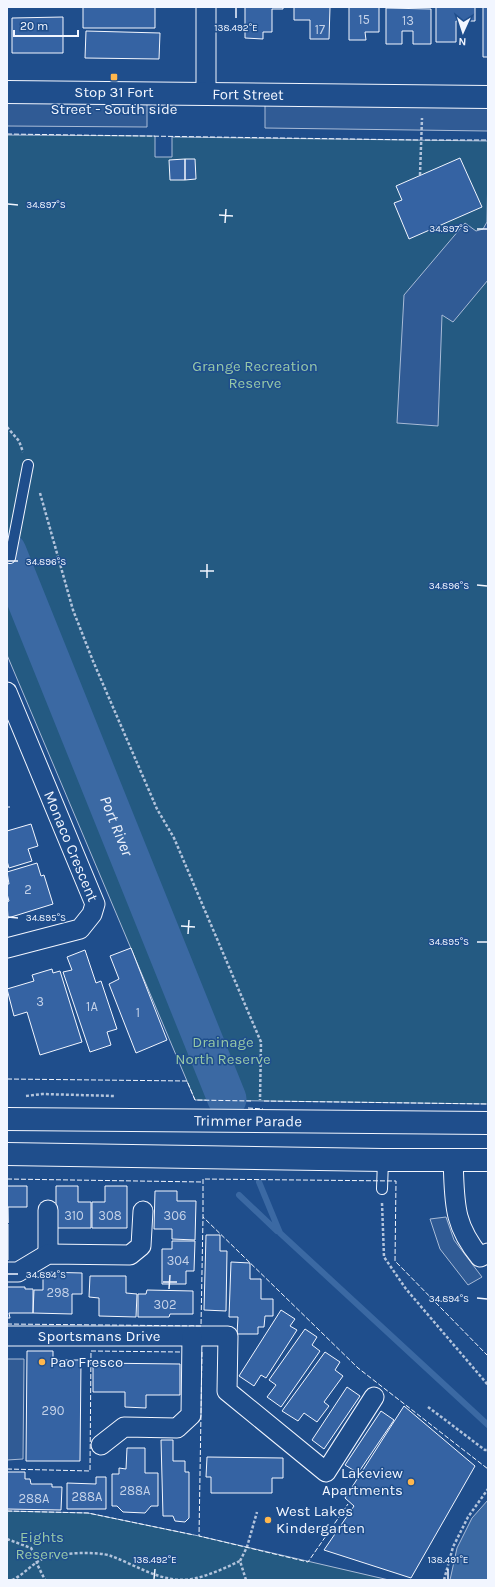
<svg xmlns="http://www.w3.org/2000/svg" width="495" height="1587" font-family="Karla,sans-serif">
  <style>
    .green { fill: #245a82; stroke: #a8bbd7 }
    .parking { fill: #305b95; stroke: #a8bbd7 }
    .water { fill: #3b69a3; stroke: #a8bbd7 }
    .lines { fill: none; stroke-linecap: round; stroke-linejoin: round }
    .stream { stroke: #3b69a3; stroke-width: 6 }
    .river { stroke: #3b69a3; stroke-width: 39 }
    .building { fill: #3563a3; stroke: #f2f6ff }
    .service-casing { stroke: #f2f6ff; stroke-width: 12 }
    .minor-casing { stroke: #f2f6ff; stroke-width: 21 }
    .tertiary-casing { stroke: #f2f6ff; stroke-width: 24 }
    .secondary-casing { stroke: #f2f6ff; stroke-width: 24 }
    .path { stroke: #b3c4dc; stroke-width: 2.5; stroke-dasharray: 3 2; stroke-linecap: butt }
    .service { stroke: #1f4e8c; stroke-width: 10 }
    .minor { stroke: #1f4e8c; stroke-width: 19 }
    .tertiary { stroke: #1f4e8c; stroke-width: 22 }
    .secondary { stroke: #1f4e8c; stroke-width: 22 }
    .fence { stroke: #f2f6ff; stroke-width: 1; stroke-dasharray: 5 2; stroke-linecap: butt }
    .ticks { fill: none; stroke: #f2f6ff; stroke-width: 1.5 }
    .poi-dot { fill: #ffb74d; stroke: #1f4e8c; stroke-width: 1.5 }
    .labels { text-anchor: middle; stroke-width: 3; stroke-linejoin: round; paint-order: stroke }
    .number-label { font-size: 13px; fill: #c3d1e8 }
    .poi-label { font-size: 15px; fill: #f2f6ff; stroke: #1f4e8c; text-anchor: start }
    .street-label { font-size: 15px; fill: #f2f6ff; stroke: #1f4e8c }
    .park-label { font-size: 15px; fill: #97c8a6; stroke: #1f4e8c }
    .water-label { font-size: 16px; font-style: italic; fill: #f2f6ff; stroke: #1f4e8c }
    .ticks-label { font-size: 10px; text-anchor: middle; fill: #f2f6ff; stroke: #1f4e8c; stroke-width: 3; stroke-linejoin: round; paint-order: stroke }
  </style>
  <rect width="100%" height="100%" fill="#1f4e8c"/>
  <!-- green -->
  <path class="green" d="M7 135 155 136V157H172V137L488 141V1104L195 1100 7 655Z
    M7 1511 88 1513 199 1536 389 1580H7Z"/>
  <!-- parking -->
  <path class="parking" d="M7 92 147 93V127L7 126Z
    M265 95 488 97V131L265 128Z
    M488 165V280L453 322 442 315 438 426 397 423 404 295 465 223 476 231 483 229 487 222Z
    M446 1217 454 1240 482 1277 468 1285 440 1249 430 1219Z
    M7 1359H24L23 1459 7 1460Z"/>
  <!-- water -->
  <path class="water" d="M488 1500V1580H450L457 1548 472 1518Z"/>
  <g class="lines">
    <!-- stream -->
    <path class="stream" d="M259 1182 280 1233 488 1425
      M239 1195 277 1231"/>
    <!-- river -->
    <path class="river" id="s1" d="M7 552 227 1099"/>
  </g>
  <!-- building -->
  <path class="building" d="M83 7H155V28H83Z
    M245 7H283V9H272V32H263V39L245 38Z
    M294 7H330L329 39H310V20H294Z
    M349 7H379V32H365L366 40H349Z
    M436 7H475V21H456V42H436Z
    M483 7H488V57H483Z
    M386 8 431 9V44H413V31H402V44H386Z
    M63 17V53H12V18Z
    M86 31 160 33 159 59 85 58Z
    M460 158 482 207 409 239 394 203 402 200 396 186Z
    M185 159H195L196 179 185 180Z
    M185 159V180H170L169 160Z
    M31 824 38 846 28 849 32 861 9 868 7 861V831Z
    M37 863 41 876 44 875 53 904 8 918 7 902 9 901 7 894V884H9L7 872Z
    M131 948 167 1040 136 1053 109 984 119 979 110 956Z
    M85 950 96 983 101 981 117 1029 107 1032 111 1045 90 1052 63 972 72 970 67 957Z
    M52 969 53 973 60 971 82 1042 40 1055 27 1012 14 1016 7 989 34 981 32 975Z
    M7 1186H27V1207H8V1223Z
    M56 1186H78V1202H91V1228H56Z
    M105 1186H127V1228H92V1202H105Z
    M155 1191H177V1201H196L195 1240 172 1239V1229H154Z
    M7 1224H8V1260H7Z
    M206 1235H220V1251H227L226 1311 204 1310Z
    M172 1241H195L194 1271H186V1284H162V1249H172Z
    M231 1262 250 1263V1279H261V1299H273V1316H265L264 1327H258V1334H237L238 1317H229Z
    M43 1272 82 1273V1294H72V1314L33 1313 34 1290H43Z
    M90 1276H126V1293L137 1294 136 1317 99 1316V1298L89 1297Z
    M7 1287H25V1289H33V1313H9L10 1318H7Z
    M147 1290 193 1291V1314H170L169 1317H138V1294H146Z
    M281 1310 295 1319 290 1326 297 1330 266 1378 261 1375 254 1386 239 1376Z
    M305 1329 317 1337 312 1345 320 1351 281 1407 267 1397 276 1385 269 1380Z
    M27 1351H53V1360H81L80 1461H26Z
    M325 1352 340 1362 335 1370 343 1376 324 1402 329 1406 317 1422 304 1413 298 1421 282 1411Z
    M93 1363 180 1364V1395H146V1408L125 1407V1392H93Z
    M347 1387 360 1396 324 1449 312 1440Z
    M404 1406 475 1466 411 1578 324 1550 354 1506 345 1498Z
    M381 1411 394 1420 358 1473 345 1465Z
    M161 1440H173V1461H185V1472H189V1518L185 1522 175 1521 173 1516H163Z
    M127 1448H145V1473H158V1506H151L145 1513 123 1512 117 1506H112V1474H119V1468L126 1469Z
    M207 1457 283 1458V1478H272V1493H211V1477H206Z
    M7 1472H25V1479H30L31 1484H52V1487H62L61 1510 7 1509Z
    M96 1477H106V1509H67V1483L96 1484Z"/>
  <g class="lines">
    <!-- service casing -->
    <g class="service-casing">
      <path id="service" d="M10 558 28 465
        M382 1189 383 1160"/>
    </g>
    <!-- minor casing -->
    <g class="minor-casing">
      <g id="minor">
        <path d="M206 7V93"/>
        <path id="s2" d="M7 692 95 904 92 914 80 929 7 948"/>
        <path d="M453 1160C455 1201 452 1223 480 1257L488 1253"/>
        <path d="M48 1254V1210"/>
        <path d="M7 1272H18L48 1254 130 1255 141 1246 143 1211"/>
        <path id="s3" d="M7 1336H228L227 1391 326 1472 374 1397"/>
        <path d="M101 1445 124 1427 177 1428 191 1415 192 1336"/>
      </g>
    </g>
    <!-- tertiary casing -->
    <g class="tertiary-casing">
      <g id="tertiary">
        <path id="s4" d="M7 92 488 97"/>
      </g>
    </g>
    <!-- secondary casing -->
    <g class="secondary-casing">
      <g id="secondary">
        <path id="s5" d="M7 1119 488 1123"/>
        <path d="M7 1154 383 1160H488"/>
      </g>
    </g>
    <!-- path -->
    <path class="path" d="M420 175 422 118
      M7 427 19 441 23 452
      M40 493 73 610 93 661 157 809 174 838 261 1042 260 1100
      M26 1096 42 1094 115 1096
      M382 1203 384 1257 406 1289 488 1385
      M428 1407 485 1450H488
      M7 1539 31 1548 36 1556 37 1564 45 1580
      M12 1580C24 1575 34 1561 47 1557 61 1553 98 1551 111 1556 136 1565 163 1584 192 1579 208 1576 225 1568 240 1561
      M246 1580 240 1561 247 1547 257 1512
      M444 1580 453 1547 468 1517 488 1489"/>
    <!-- service -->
    <use href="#service" class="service"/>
    <!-- minor -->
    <use href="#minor" class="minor"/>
    <!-- tertiary -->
    <use href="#tertiary" class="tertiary"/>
    <!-- secondary -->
    <use href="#secondary" class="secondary"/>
    <!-- fence -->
    <path class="fence" d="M7 134 418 140
      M425 140H488
      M7 807H10
      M7 1079 187 1081 195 1100 251 1101
      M264 1101 488 1104
      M248 1108 263 1109
      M7 1179 203 1182
      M7 1324 201 1326 203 1217
      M202 1352 199 1536 308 1562 348 1504
      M488 1356 395 1261 396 1181 203 1179V1217L358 1368 488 1469
      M7 1469 90 1471 91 1351 181 1352
      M7 1511 88 1513 194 1535"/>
  </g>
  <!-- ticks -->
  <path class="ticks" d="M236 18V8M8 204 18 205M219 215 233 216M225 223 226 209M477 229H487M8 561H18M200 571H214M207 578V564M477 585 487 586M8 917 18 918M181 926 195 927M188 934 189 920M477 942H487M8 1274H18M163 1282H177M169 1289 170 1275M477 1298 487 1299M154 1579 155 1569M448 1579V1569"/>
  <!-- markers -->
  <g class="poi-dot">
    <rect x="110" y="73" width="8" height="8" rx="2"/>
    <circle cx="42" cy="1362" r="4"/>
    <circle cx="411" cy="1482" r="4"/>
    <circle cx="268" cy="1520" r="4"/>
  </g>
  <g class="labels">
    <!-- number labels -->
    <g class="number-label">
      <text x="364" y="24">15</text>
      <text x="408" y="25">13</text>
      <text x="320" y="34">17</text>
      <text x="28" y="894">2</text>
      <text x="40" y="1006">3</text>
      <text x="92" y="1011">1A</text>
      <text x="138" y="1017">1</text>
      <text x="74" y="1220">310</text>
      <text x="110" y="1220">308</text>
      <text x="175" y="1220">306</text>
      <text x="178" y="1265">304</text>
      <text x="58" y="1297">298</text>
      <text x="165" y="1309">302</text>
      <text x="53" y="1415">290</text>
      <text x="135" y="1495">288A</text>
      <text x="87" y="1501">288A</text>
      <text x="34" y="1503">288A</text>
    </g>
    <!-- poi labels -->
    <g class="poi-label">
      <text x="114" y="97" text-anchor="middle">Stop 31 Fort<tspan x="114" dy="17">Street - South side</tspan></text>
      <text x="50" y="1367">Pao Fresco</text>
      <text x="403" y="1478" text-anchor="end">Lakeview<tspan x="403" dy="17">Apartments</tspan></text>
      <text x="276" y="1516">West Lakes<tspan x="276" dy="17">Kindergarten</tspan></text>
    </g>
    <!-- street labels -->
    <g class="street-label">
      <text dy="5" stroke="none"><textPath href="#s4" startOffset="241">Fort Street</textPath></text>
      <text dy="5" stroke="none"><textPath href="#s2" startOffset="167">Monaco Crescent</textPath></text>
      <text dy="5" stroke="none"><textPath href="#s5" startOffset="241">Trimmer Parade</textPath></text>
      <text dy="5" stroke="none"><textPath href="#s3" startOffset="92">Sportsmans Drive</textPath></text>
    </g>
    <!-- park labels -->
    <g class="park-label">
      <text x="255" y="371">Grange Recreation<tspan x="255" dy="17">Reserve</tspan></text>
      <text x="223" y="1047">Drainage<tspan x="223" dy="17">North Reserve</tspan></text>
      <text x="42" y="1542">Eights<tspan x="42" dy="17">Reserve</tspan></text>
    </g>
    <!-- water labels -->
    <g class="water-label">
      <text dy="6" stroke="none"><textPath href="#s1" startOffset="295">Port River</textPath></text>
    </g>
  </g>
  <g class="ticks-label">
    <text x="236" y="31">138.492°E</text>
    <text x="46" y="208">34.897°S</text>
    <text x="449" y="232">34.897°S</text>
    <text x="46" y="565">34.896°S</text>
    <text x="449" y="589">34.896°S</text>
    <text x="46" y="921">34.895°S</text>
    <text x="449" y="945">34.895°S</text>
    <text x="46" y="1278">34.894°S</text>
    <text x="449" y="1302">34.894°S</text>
    <text x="155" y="1563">138.492°E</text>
    <text x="448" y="1563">138.491°E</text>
  </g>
  <!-- border -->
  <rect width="495" height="1587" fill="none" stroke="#f2f6ff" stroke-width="16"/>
  <!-- north arrow -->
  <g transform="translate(463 32) rotate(183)" stroke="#1f4e8c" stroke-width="3" paint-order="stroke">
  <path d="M0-3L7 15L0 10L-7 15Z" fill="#f2f6ff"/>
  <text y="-6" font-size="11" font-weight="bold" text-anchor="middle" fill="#f2f6ff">N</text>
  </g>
  <!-- scale -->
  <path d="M14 30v6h64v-6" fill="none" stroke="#f2f6ff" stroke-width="2"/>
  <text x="20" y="30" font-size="12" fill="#f2f6ff" stroke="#1f4e8c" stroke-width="3" paint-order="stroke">20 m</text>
</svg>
